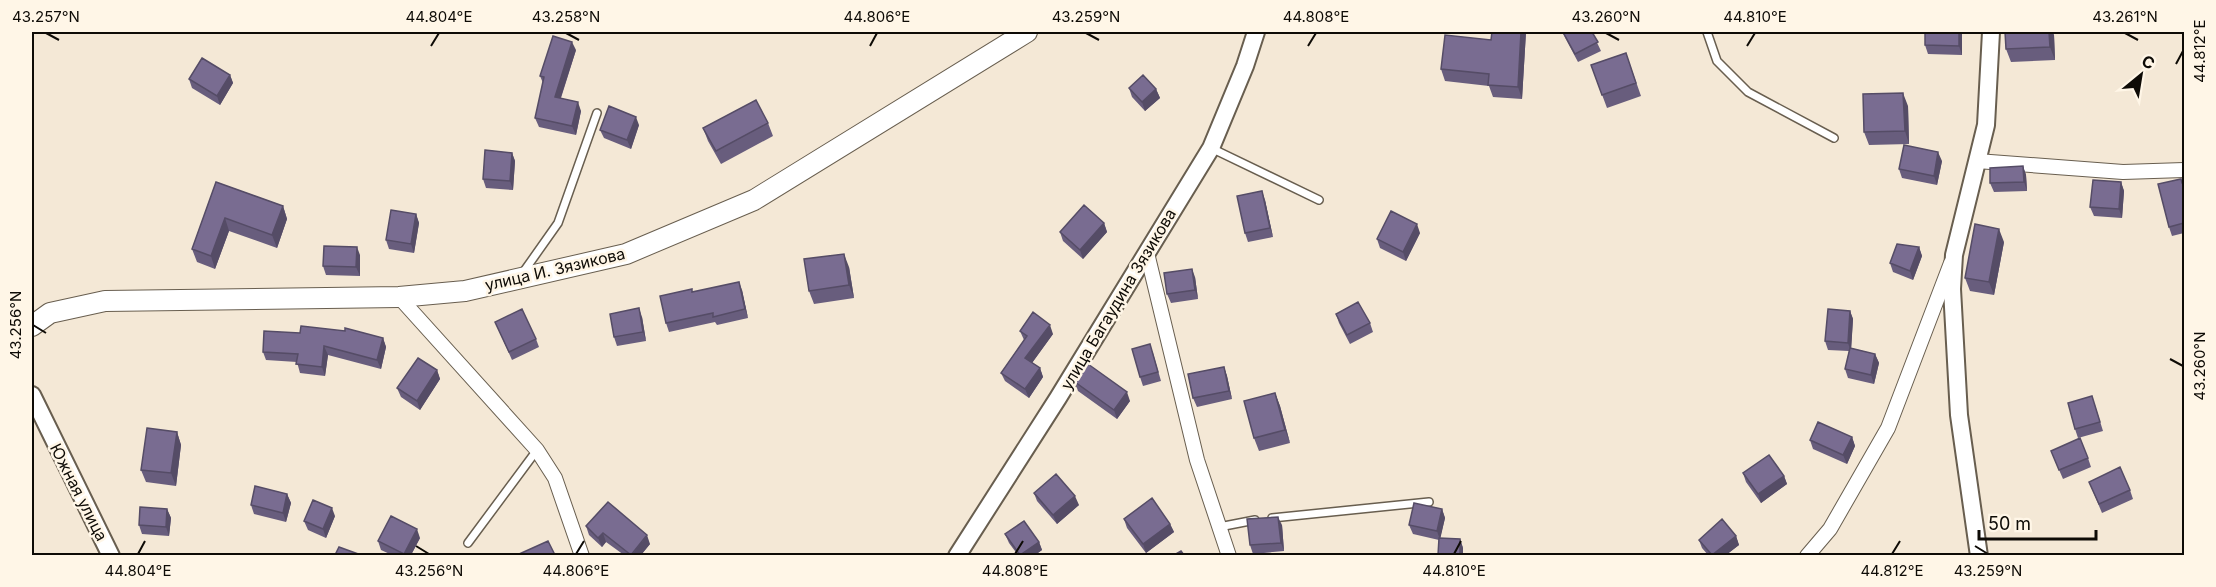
<svg xmlns="http://www.w3.org/2000/svg" width="2216" height="587" font-family="Inter,sans-serif">
  <style>
    .lines { fill: none; stroke-linecap: round; stroke-linejoin: round }
    .service-casing { stroke: #685e4f; stroke-width: 10 }
    .minor-casing { stroke: #685e4f; stroke-width: 16 }
    .tertiary-casing { stroke: #685e4f; stroke-width: 20 }
    .secondary-casing { stroke: #685e4f; stroke-width: 22 }
    .service { stroke: #fff; stroke-width: 7 }
    .minor { stroke: #fff; stroke-width: 14 }
    .tertiary { stroke: #fff; stroke-width: 16 }
    .secondary { stroke: #fff; stroke-width: 20 }
    .wall { fill: #685d7d }
    .shaded-wall { fill: #554c66 }
    .building { fill: #796c91; stroke: #554c66; stroke-width: 1.5 }
    .ticks { fill: none; stroke: #0e0b06; stroke-width: 2 }
    .labels { text-anchor: middle; stroke-width: 5; stroke-linejoin: round; paint-order: stroke }
    .street-label { font-size: 16px; fill: #0e0b06; stroke: #fff6e7 }
    .neatline { fill: none; stroke: #0e0b06; stroke-width: 2 }
    .ticks-label { font-size: 15px; text-anchor: middle; fill: #0e0b06 }
  </style>
  <rect width="100%" height="100%" fill="#f4e8d6"/>
  <g class="lines">
    <!-- service casing -->
    <g class="service-casing">
      <path id="service" d="M1707 32 1717 61 1748 92 1834 138
        M1211 148 1319 200
        M522 274 558 223 597 113
        M1272 518 1429 502
        M1219 527 1255 520
        M468 543 537 450"/>
    </g>
    <!-- minor casing -->
    <g class="minor-casing">
      <path id="minor" d="M1977 161 2123 172 2184 170
        M1147 253 1197 460 1229 556
        M399 297 537 450 555 478 582 556
        M1807 556 1830 529 1888 428 1951 263"/>
    </g>
    <!-- tertiary casing -->
    <g class="tertiary-casing">
      <path id="tertiary" d="M32 395 111 556
        M957 556 1058 398 1211 148 1245 66 1256 32
        M1979 556 1959 415 1952 289 1954 255 1986 125 1991 32"/>
    </g>
    <!-- secondary casing -->
    <g class="secondary-casing">
      <path id="secondary" d="M32 326 50 313 105 301 399 297 465 291 626 254 754 200 1027 32"/>
    </g>
    <!-- service -->
    <use href="#service" class="service"/>
    <!-- minor -->
    <use href="#minor" class="minor"/>
    <!-- tertiary -->
    <use href="#tertiary" class="tertiary"/>
    <!-- secondary -->
    <use href="#secondary" class="secondary"/>
  </g>
  <!-- wall -->
  <path class="wall" d="M1492 32H1526L1522 99 1493 97 1489 86 1445 81 1441 69 1491 40Z
    M1562 32H1592L1601 51 1578 62Z
    M2005 32H2052L2054 35 2055 60 2011 62 2006 49Z
    M1962 33V55L1928 54 1925 45Z
    M576 50 561 98 581 111 576 135 539 127 535 118 543 83 540 76Z
    M1626 53 1641 96 1607 108 1591 65Z
    M230 75 233 83 220 105 192 88 189 79Z
    M1129 88 1156 89 1160 98 1145 111 1132 97Z
    M1908 106 1909 144 1869 145 1864 132Z
    M768 123 773 136 721 164 708 141 703 128Z
    M639 125 631 149 604 138 600 130Z
    M512 153 515 161 513 190 486 188 483 179Z
    M1942 161 1937 185 1902 178 1899 169Z
    M2023 166 2026 175 2027 191 1994 192 1990 183Z
    M216 182 283 206 287 219 277 248 229 231 215 269 197 262 192 249Z
    M2121 182 2124 191 2122 218 2094 216 2090 207Z
    M2182 183H2184V233L2172 236 2169 227Z
    M1265 200 1273 237 1248 242 1245 233Z
    M416 214 419 223 414 253 389 249 386 240Z
    M1104 223 1107 232 1083 259 1063 241 1060 232Z
    M1420 233 1406 261 1380 248 1377 239Z
    M2004 242 1994 295 1970 291 1965 278Z
    M1919 247 1922 256 1913 280 1893 272 1890 263Z
    M360 255V276L326 275 323 266Z
    M849 267 854 298 814 304 809 291Z
    M1195 277 1198 299 1171 303 1167 294Z
    M742 290 748 318 717 325 715 322 669 332 666 323 693 292Z
    M1850 311 1853 319 1851 348 1875 354 1879 363 1874 384 1848 378 1845 369 1849 351 1828 350 1825 341Z
    M1336 314 1370 323 1373 332 1350 344 1339 323Z
    M642 317 646 341 617 346 614 337Z
    M495 322 536 339 539 347 512 360Z
    M1020 331 1053 334 1032 363 1040 368 1043 377 1029 398 1005 381 1001 373 1024 340Z
    M383 338 386 347 381 369 328 355 325 376 300 373 297 362 266 360 263 352Z
    M1153 353 1161 381 1143 386 1140 377Z
    M1224 367 1227 376 1232 399 1197 407 1193 398Z
    M437 370 440 379 420 410 401 397 397 388Z
    M1075 382 1130 401 1117 419 1078 391Z
    M1275 393 1280 406 1290 443 1259 451 1254 438Z
    M2095 405 2103 431 2078 438 2075 429Z
    M177 432 181 445 176 486 146 482 141 470Z
    M1852 437 1855 446 1847 464 1813 449 1810 440Z
    M2051 451 2088 458 2091 467 2063 479Z
    M1743 473 1784 476 1787 484 1761 503 1746 482Z
    M2089 482 2130 490 2133 499 2102 513Z
    M1034 493 1079 505 1057 524 1037 501Z
    M287 494 291 503 286 522 254 514 251 505Z
    M167 509 171 518 169 536 142 534 139 525Z
    M1442 509 1445 518 1440 538 1460 539 1463 548 1439 540 1413 534 1409 525Z
    M335 516 326 538 308 530 304 521Z
    M1124 519 1170 524 1174 532 1146 553 1127 528Z
    M1282 525 1284 551 1253 554 1250 545Z
    M586 526 650 544 641 555H624L606 542 602 547 589 535Z
    M1005 534 1039 542 1042 550 1035 555H1018L1009 543Z
    M1736 536 1739 545 1726 555H1708L1702 548 1699 540Z
    M420 538 411 555H392L381 550 378 541Z"/>
  <!-- shaded-wall -->
  <path class="shaded-wall" d="M1521 32H1526L1522 99 1518 87Z
    M1959 32H1962V55L1959 46Z
    M2049 32H2052L2054 35 2055 60 2050 47Z
    M572 42 576 50 558 106 555 97Z
    M230 75 233 83 220 105 217 96Z
    M1156 89 1160 98 1145 111 1142 102Z
    M1903 93 1908 106 1909 144 1905 131Z
    M578 102 581 111 576 135 572 126Z
    M636 117 639 125 631 149 627 140Z
    M1938 152 1942 161 1937 185 1934 176Z
    M512 153 515 161 513 190 510 181Z
    M2023 166 2026 175 2027 191 2024 182Z
    M2121 182 2124 191 2122 218 2119 209Z
    M1262 191 1265 200 1273 237 1270 228Z
    M283 206 287 219 277 248 272 235Z
    M416 214 419 223 414 253 411 244Z
    M225 218 229 231 215 269 211 256Z
    M1104 223 1107 232 1083 259 1080 250Z
    M1417 224 1420 233 1406 261 1403 252Z
    M1999 229 2004 242 1994 295 1989 282Z
    M357 247 360 255V276L356 267Z
    M1919 247 1922 256 1913 280 1910 271Z
    M844 254 849 267 854 298 849 285Z
    M1192 269 1195 277 1198 299 1195 290Z
    M739 282 742 290 748 318 745 309Z
    M639 308 642 317 646 341 643 332Z
    M1850 311 1853 319 1851 352 1848 343Z
    M1050 325 1053 334 1029 367 1025 358Z
    M383 338 386 347 381 369 377 360Z
    M324 346 328 355 325 376 322 367Z
    M1875 354 1879 363 1874 384 1871 375Z
    M1224 367 1227 376 1232 399 1229 391Z
    M1040 368 1043 377 1029 398 1025 389Z
    M437 370 440 379 420 410 417 401Z
    M1127 392 1130 401 1117 419 1114 410Z
    M1275 393 1280 406 1290 443 1285 430Z
    M177 432 181 445 176 486 171 473Z
    M1852 437 1855 446 1847 464 1843 455Z
    M1784 476 1787 484 1761 503 1758 494Z
    M287 494 291 503 286 522 283 513Z
    M1075 496 1079 505 1057 524 1053 515Z
    M332 508 335 516 326 538 323 529Z
    M167 509 171 518 169 536 166 527Z
    M1442 509 1445 518 1440 540 1437 531Z
    M1278 517 1282 525 1284 551 1281 543Z
    M1170 524 1174 532 1146 553 1143 544Z
    M417 529 420 538 411 555H404V554Z
    M603 533 606 542 602 547 598 538Z
    M647 535 650 544 641 555H632Z
    M1736 536 1739 545 1726 555H1712Z
    M1460 539 1463 548V555H1460Z
    M1039 542 1042 550 1035 555H1021Z"/>
  <!-- building -->
  <path class="building" d="M1492 32H1521L1518 87 1488 85 1489 74 1441 69 1445 35 1491 40Z
    M1563 32H1592L1598 42 1575 54Z
    M1925 32H1959V46L1925 45Z
    M2005 32H2049L2050 47 2006 49Z
    M553 36 572 42 555 97 578 102 572 126 535 118 544 77 540 76Z
    M1626 53 1636 83 1602 95 1591 65Z
    M202 58 230 75 217 96 189 79Z
    M1143 75 1156 89 1142 102 1129 88Z
    M1903 93 1905 131 1864 132 1863 94Z
    M756 100 768 123 716 151 703 128Z
    M609 106 636 117 627 140 600 130Z
    M1904 145 1938 152 1934 176 1899 169Z
    M485 150 512 153 510 181 483 179Z
    M2023 166 2024 182 1990 183V168Z
    M2181 179 2182 183H2184V223L2169 227 2158 184Z
    M2093 180 2121 182 2119 209 2090 207Z
    M216 182 283 206 272 235 225 218 211 256 192 249Z
    M1262 191 1270 228 1245 233 1237 196Z
    M1084 205 1104 223 1080 250 1060 232Z
    M391 210 416 214 411 244 386 240Z
    M1391 211 1417 224 1403 252 1377 239Z
    M1975 224 1999 229 1989 282 1965 278Z
    M1897 244 1919 247 1910 271 1890 263Z
    M324 246 357 247 356 267 323 266Z
    M844 254 849 285 809 291 804 259Z
    M1192 269 1195 290 1167 294 1164 273Z
    M739 282 745 309 713 317V313L666 323 660 296 692 289V292Z
    M1358 302 1370 323 1347 335 1336 314Z
    M639 308 643 332 614 337 610 314Z
    M522 309 536 339 509 352 495 322Z
    M1828 309 1850 311 1848 343 1825 341Z
    M1033 312 1050 325 1025 358 1040 368 1025 389 1001 373 1027 336 1020 331Z
    M301 326 345 331V328L383 338 377 360 324 346 322 367 296 364 298 354 263 352 264 331 300 333Z
    M1150 344 1158 372 1140 377 1132 349Z
    M1850 348 1875 354 1871 375 1845 369Z
    M418 358 437 370 417 401 397 388Z
    M1088 364 1127 392 1114 410 1075 382Z
    M1224 367 1229 391 1193 398 1188 374Z
    M1275 393 1285 430 1254 438 1244 401Z
    M2092 396 2100 422 2075 429 2068 403Z
    M1818 422 1852 437 1843 455 1810 440Z
    M147 428 177 432 171 473 141 470Z
    M2080 438 2088 458 2059 470 2051 451Z
    M1769 455 1784 476 1758 494 1743 473Z
    M2120 467 2130 490 2099 504 2089 482Z
    M1056 474 1075 496 1053 515 1034 493Z
    M255 486 287 494 283 513 251 505Z
    M1152 498 1170 524 1143 544 1124 519Z
    M313 500 332 508 323 529 304 521Z
    M608 502 647 535 631 555 603 533 598 538 586 526Z
    M1414 503 1442 509 1437 531 1409 525Z
    M140 507 167 509 166 527 139 525Z
    M391 516 417 529 404 554 378 541Z
    M1278 517 1281 543 1250 545 1247 519Z
    M1722 519 1736 536 1712 555 1699 540Z
    M1024 521 1039 542 1020 555 1005 534Z
    M1439 538 1460 539V555H1438Z
    M548 541 555 555H517Z
    M339 547 361 555H335Z
    M1181 551 1184 555H1174Z"/>
  <!-- ticks -->
  <path class="ticks" d="M46 33 59 40M566 33 579 40M1086 33 1099 40M1606 33 1619 40M2125 33 2138 40M431 46 439 33M870 46 877 33M1308 46 1316 33M1747 46 1755 33M2176 64 2183 51M33 325 46 333M2170 359 2183 366M416 546 429 554M1975 546 1988 554M138 554 145 541M576 554 584 541M1015 554 1023 541M1454 554 1461 541M1892 554 1900 541"/>
  <g class="labels">
    <!-- street labels -->
    <g class="street-label">
      <text transform="translate(555 269) rotate(-13)" y="6">улица И. Зязикова</text>
      <text transform="translate(1118 299) rotate(-59)" y="6">улица Багаудина Зязикова</text>
      <text transform="translate(79 492) rotate(63)" y="6">Южная улица</text>
    </g>
  </g>
  <!-- border -->
  <rect width="2216" height="587" fill="none" stroke="#fff6e7" stroke-width="66"/>
  <!-- north arrow -->
  <g transform="translate(2141 75) rotate(30)" stroke="#fff6e7" stroke-width="4.5" paint-order="stroke">
  <path d="M0-4.5L10 22L0 15L-10 22Z" fill="#0e0b06"/>
  <text y="-9" font-size="16" font-weight="bold" text-anchor="middle" fill="#0e0b06">С</text>
  </g>
  <!-- scale -->
  <path d="M1979 530v9h117v-9" fill="none" stroke="#0e0b06" stroke-width="3"/>
  <text x="1988" y="530" font-size="18" fill="#0e0b06" stroke="#fff6e7" stroke-width="4.5" paint-order="stroke">50 m</text>
  <rect x="33" y="33" width="2150" height="521" class="neatline"/>
  <g class="ticks-label">
    <text x="46" y="22">43.257°N</text>
    <text x="439" y="22">44.804°E</text>
    <text x="566" y="22">43.258°N</text>
    <text x="877" y="22">44.806°E</text>
    <text x="1086" y="22">43.259°N</text>
    <text x="1316" y="22">44.808°E</text>
    <text x="1606" y="22">43.260°N</text>
    <text x="1755" y="22">44.810°E</text>
    <text x="2125" y="22">43.261°N</text>
    <text transform="translate(2200 51) rotate(-90)" y="5">44.812°E</text>
    <text transform="translate(16 325) rotate(-90)" y="5">43.256°N</text>
    <text transform="translate(2200 366) rotate(-90)" y="5">43.260°N</text>
    <text x="138" y="576">44.804°E</text>
    <text x="429" y="576">43.256°N</text>
    <text x="576" y="576">44.806°E</text>
    <text x="1015" y="576">44.808°E</text>
    <text x="1454" y="576">44.810°E</text>
    <text x="1892" y="576">44.812°E</text>
    <text x="1988" y="576">43.259°N</text>
  </g>
</svg>
